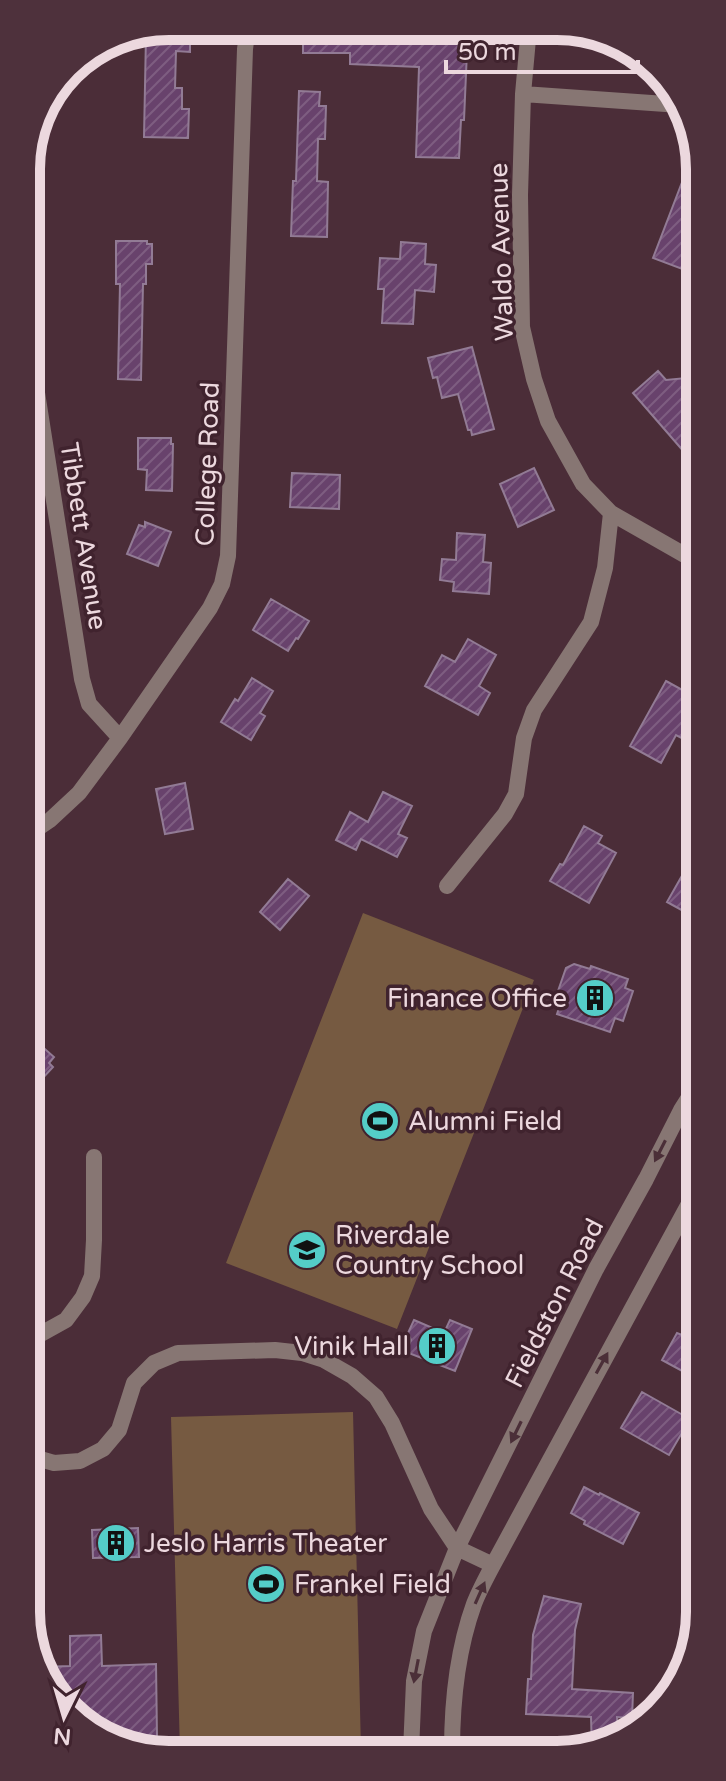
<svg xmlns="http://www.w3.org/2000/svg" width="726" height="1781" font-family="'Varela Round',sans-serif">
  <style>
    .garden { fill: #765a41 }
    .building { fill: url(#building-hatch); stroke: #927b95; stroke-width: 2 }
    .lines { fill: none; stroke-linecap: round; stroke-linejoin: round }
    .street { stroke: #877673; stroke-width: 16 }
    .oneway { fill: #4b2f38 }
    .labels { text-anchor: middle; stroke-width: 7; stroke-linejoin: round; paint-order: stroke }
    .street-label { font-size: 26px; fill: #ecd8de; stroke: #40232e }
    .poi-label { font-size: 26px; fill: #ecd8de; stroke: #40232e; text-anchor: start }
    .rim { fill: none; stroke: #ecd8de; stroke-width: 10 }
  </style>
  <defs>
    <pattern id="building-hatch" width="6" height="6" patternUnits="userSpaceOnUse" patternTransform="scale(2)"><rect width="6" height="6" fill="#68426c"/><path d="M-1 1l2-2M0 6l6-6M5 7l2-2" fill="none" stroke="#7e5d81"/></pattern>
  </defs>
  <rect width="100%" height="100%" fill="#4b2d38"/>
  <!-- garden -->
  <path class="garden" d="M363 913 534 980 397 1329 226 1263Z
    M353 1412 361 1751 180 1752 171 1417Z"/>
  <!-- building -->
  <path class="building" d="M169 26 190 27V52L176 51 175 88H182V109H189L188 138 144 137 146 35Z
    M308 27H356V38L432 43 433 28H468L464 120H461L459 158 416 157 419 67 350 64V53H303V30H308Z
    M299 91 320 92 319 106H326L325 139H318L317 181 328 182 327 237 291 236 293 181H296Z
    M694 151H695L696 265 688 262 685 270 653 258Z
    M116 241H147V244H152V264H146V284H143L141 380 118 379 120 284H116Z
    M401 242 426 244 425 264 436 265 434 292 415 290 413 324 382 323 384 289H378L380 258 400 259Z
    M472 347 494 429 472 435 471 430H468L458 394 442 398 437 377 433 378 428 358Z
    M658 371 666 380 696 377V443L685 453 633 393Z
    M138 438H171V444H173L172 491 146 490 147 470 138 469Z
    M534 468 554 510 518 527 500 484Z
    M292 473 340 475 339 509 290 507Z
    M145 522 171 532 158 566 127 554 139 525 145 527Z
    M457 533 485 535 483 562 491 563 489 594 453 591 454 582 440 580 442 559 456 560Z
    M271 599 309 621 298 639 296 638 288 651 253 630Z
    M468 639 496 655 479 686 490 693 478 715 425 686 442 655 455 662Z
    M252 678 273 691 260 713 265 716 251 740 221 722 235 699 238 701Z
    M666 681 697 698V746L676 735 661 763 630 746Z
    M185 783 193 829 165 834 156 789Z
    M383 792 412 806 398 834 407 838 397 857 361 839 356 850 336 840 350 812 368 822Z
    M584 826 602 836 598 843 616 853 589 903 550 881 560 864 563 865Z
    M683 874 698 883V919L667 902Z
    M288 879 309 896 280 930 260 912Z
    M574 964 590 969 591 966 628 979 625 988 633 991 623 1021 615 1018 610 1032 557 1014 561 1002 557 994 566 968Z
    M29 1035 54 1057 49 1063 53 1067 29 1093Z
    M699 1304V1380L662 1360 677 1333 682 1335Z
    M414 1320 444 1333 450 1320 472 1329 455 1371 406 1352 411 1340 408 1333Z
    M642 1392 690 1419 669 1455 621 1428Z
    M584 1487 599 1495 600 1493 639 1513 623 1544 584 1524 585 1521 571 1513Z
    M138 1528 139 1557 93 1558 92 1530Z
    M544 1596 581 1604 575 1630 572 1689 633 1693 632 1718 617 1717 618 1735 593 1750H592L591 1717 526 1714 528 1679H531L533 1635Z
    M101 1635 102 1666 156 1664 157 1737H125V1744L74 1719 42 1667 70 1666V1636Z"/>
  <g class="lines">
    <!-- street -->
    <path class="street" d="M523 94 680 105
      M27 329 82 679 89 704 120 738
      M611 513 697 562
      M28 835 50 820 79 793 120 738 210 608 222 584 228 556 245 49 248 27
      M447 886 505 814 516 794 524 738 534 710 591 622 605 568 611 513 583 484 548 421 534 379 522 327 520 195 523 94 529 28
      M30 1340 66 1320 83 1297 92 1276 94 1240V1157
      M30 1456 54 1463 80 1461 103 1449 119 1430 134 1383 154 1363 178 1353 275 1350 302 1353 324 1360 352 1376 376 1397 392 1423 431 1509 457 1548 493 1565
      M411 1751 414 1681 424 1631 457 1548 596 1269 646 1179 681 1110 698 1083
      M452 1751C452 1701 457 1651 474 1604 479 1591 486 1578 493 1565L698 1187"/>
  </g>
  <!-- one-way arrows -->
  <defs><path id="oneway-solid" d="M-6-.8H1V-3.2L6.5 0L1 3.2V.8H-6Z" transform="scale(2)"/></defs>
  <g class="oneway">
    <use href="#oneway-solid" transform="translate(660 1151) rotate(117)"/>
    <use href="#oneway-solid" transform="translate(602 1363) rotate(-61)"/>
    <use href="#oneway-solid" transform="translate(516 1432) rotate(116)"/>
    <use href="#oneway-solid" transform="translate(480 1593) rotate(-66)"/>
    <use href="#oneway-solid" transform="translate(416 1671) rotate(101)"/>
  </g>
  <!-- icons -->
  <defs>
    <g id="building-disc" transform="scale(2)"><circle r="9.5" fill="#54cdc8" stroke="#40232e"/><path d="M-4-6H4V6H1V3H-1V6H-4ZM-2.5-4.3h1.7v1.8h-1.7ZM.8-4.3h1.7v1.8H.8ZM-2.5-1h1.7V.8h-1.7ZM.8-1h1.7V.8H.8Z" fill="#111"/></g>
    <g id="stadium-disc" transform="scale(2)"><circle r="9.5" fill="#54cdc8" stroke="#40232e"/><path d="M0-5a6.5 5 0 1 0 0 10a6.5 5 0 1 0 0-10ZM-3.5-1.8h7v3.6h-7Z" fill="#111"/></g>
    <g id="school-disc" transform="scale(2)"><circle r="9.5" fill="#54cdc8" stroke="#40232e"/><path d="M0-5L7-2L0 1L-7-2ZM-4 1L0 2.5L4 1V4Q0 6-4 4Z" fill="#111"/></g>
  </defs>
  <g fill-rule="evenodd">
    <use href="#building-disc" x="595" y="998"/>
    <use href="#stadium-disc" x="380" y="1121"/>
    <use href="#school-disc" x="307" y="1250"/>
    <use href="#building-disc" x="437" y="1346"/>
    <use href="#building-disc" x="116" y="1543"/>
    <use href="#stadium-disc" x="266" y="1584"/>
  </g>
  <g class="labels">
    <!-- street labels -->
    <g class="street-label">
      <text transform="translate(501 252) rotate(-92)" y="9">Waldo Avenue</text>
      <text transform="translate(207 464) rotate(-88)" y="9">College Road</text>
      <text transform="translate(84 536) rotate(81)" y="9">Tibbett Avenue</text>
      <text transform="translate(554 1303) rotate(-63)" y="9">Fieldston Road</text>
    </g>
    <!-- poi labels -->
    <g class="poi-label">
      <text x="567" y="1007" text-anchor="end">Finance Office</text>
      <text x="408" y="1130">Alumni Field</text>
      <text x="335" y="1244">Riverdale<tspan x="335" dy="30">Country School</tspan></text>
      <text x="409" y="1355" text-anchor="end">Vinik Hall</text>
      <text x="144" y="1552">Jeslo Harris Theater</text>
      <text x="294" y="1593">Frankel Field</text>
    </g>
  </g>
  <!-- crop -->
  <path d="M0 0H726V1781H0ZM169 40H557A129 129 0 0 1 686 169V1612A129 129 0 0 1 557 1741H169A129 129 0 0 1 40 1612V169A129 129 0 0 1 169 40Z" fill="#4e313c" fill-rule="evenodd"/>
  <path class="rim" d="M169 40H557A129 129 0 0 1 686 169V1612A129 129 0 0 1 557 1741H169A129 129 0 0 1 40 1612V169A129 129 0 0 1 169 40Z"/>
  <!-- north arrow -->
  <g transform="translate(64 1717) rotate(185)" stroke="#40232e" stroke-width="6" paint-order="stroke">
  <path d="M0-6L14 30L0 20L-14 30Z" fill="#ecd8de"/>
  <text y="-12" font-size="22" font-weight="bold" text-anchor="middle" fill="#ecd8de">N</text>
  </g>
  <!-- scale -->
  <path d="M446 60v12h192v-12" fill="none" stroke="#ecd8de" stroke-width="4"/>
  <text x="458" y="60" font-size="24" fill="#ecd8de" stroke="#40232e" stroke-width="6" paint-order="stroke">50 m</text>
</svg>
